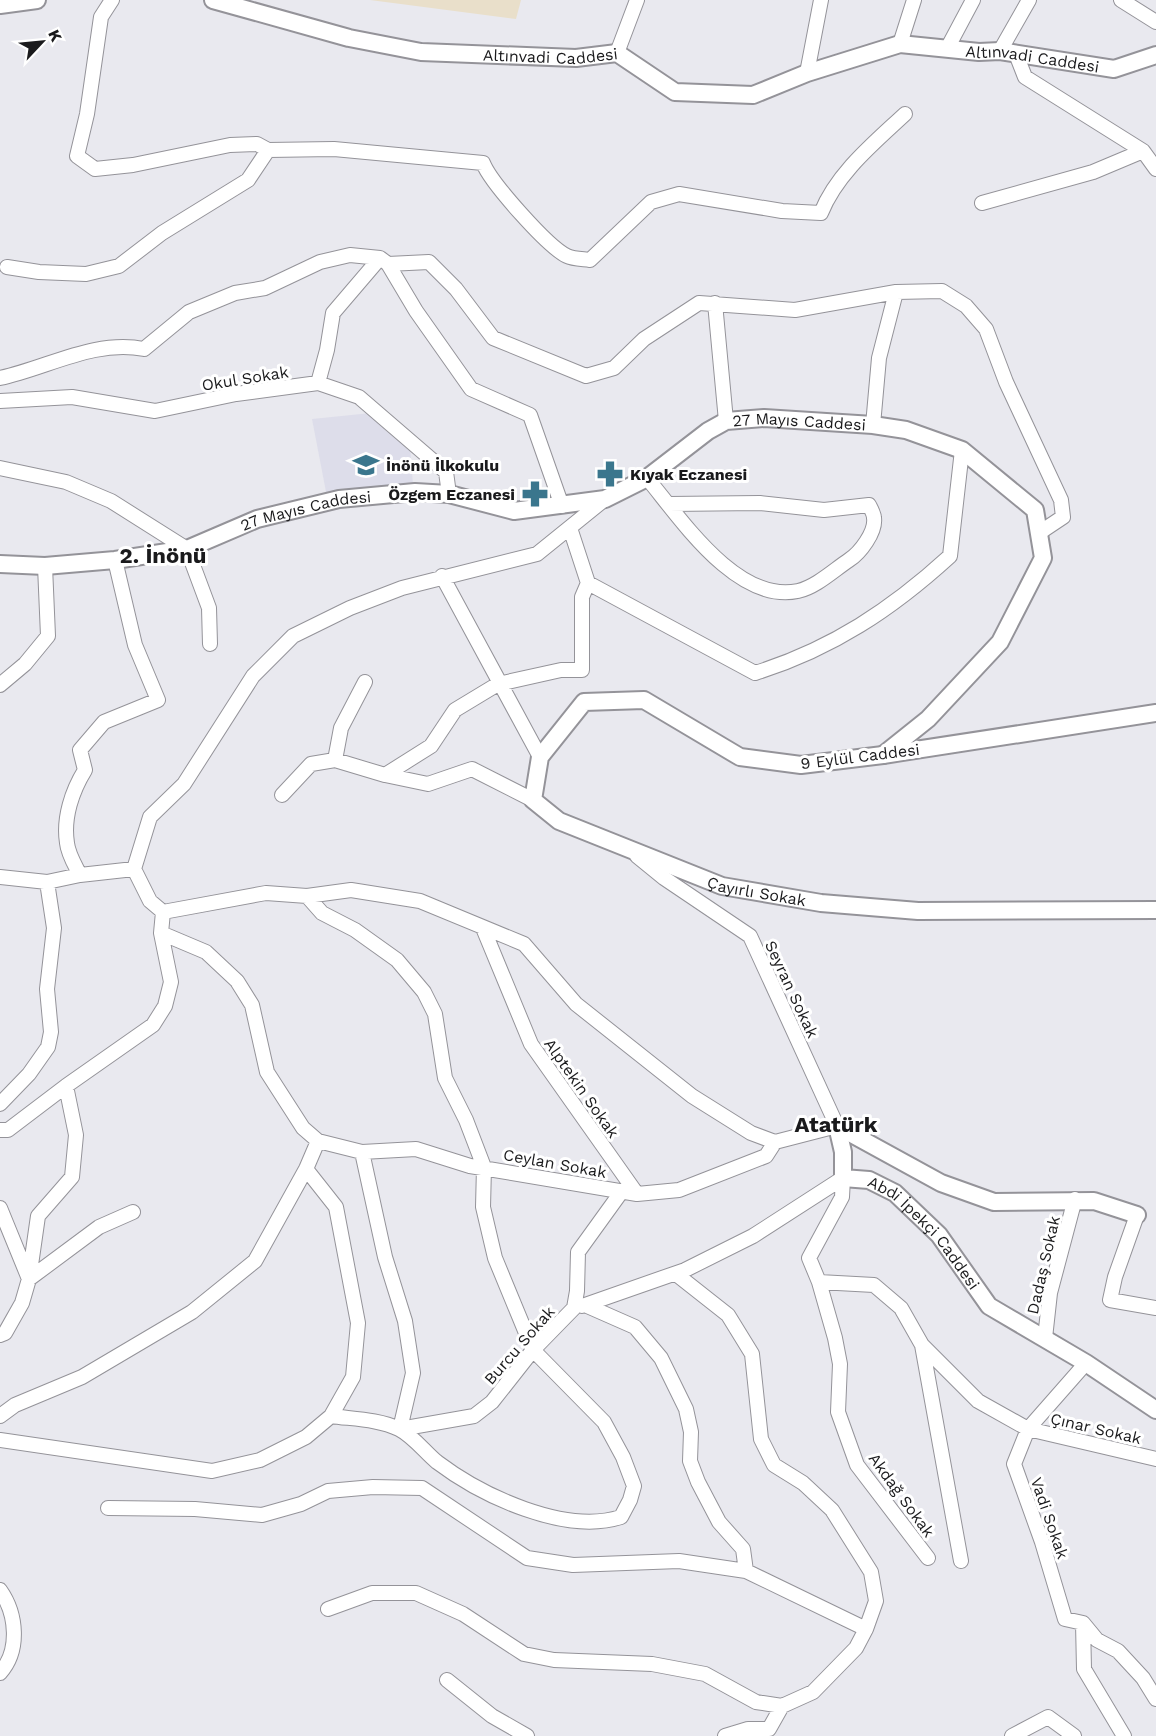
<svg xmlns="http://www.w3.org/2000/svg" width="1156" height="1736" font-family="'Work Sans',sans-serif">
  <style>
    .commercial { fill: #e9dfca }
    .built { fill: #ddddea }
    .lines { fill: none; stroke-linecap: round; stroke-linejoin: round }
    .minor-casing { stroke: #949399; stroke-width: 16 }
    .tertiary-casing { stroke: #949399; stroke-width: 20 }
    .minor { stroke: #fff; stroke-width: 14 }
    .tertiary { stroke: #fff; stroke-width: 16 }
    .labels { text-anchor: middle; stroke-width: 6; stroke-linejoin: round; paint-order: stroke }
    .street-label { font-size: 16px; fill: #1a1a1c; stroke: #fff }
    .poi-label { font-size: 16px; font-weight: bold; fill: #1a1a1c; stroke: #fff; text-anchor: start }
    .district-label { font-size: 22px; font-weight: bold; fill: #1a1a1c; stroke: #fff }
  </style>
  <rect width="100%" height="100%" fill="#e9e9ef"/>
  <!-- commercial -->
  <path class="commercial" d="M370 0H521L516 19Z"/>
  <!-- built -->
  <path class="built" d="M371 413 410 446 413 485 327 497 312 419Z"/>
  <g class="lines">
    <!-- minor casing -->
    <g class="minor-casing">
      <path id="minor" d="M112 0 101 17 87 114 77 156 95 169 133 165 230 145 257 144 268 150 334 149 483 163C491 183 548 247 567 256 573 259 583 259 590 260L651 202 679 194 782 211 821 213C837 173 874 143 905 114
        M1121 0 1156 22
        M900 44 914 0
        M948 47 973 0
        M1000 51 1029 0
        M617 53 637 0
        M1016 54 1025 77 1143 151 1156 169
        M807 73 821 0
        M982 203 1093 172 1143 151
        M388 264 416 311 471 389 530 415 562 506
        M7 267 39 272 86 274 119 266 162 233 248 180 268 150
        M715 303 726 421
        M0 378C47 368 95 339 144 349L189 312 235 293 265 288 320 262 350 255 380 258
        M318 383 327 350 333 313 380 258 388 264 429 262 456 289 493 338 586 376 614 368 644 339 699 303 795 310 896 292 942 291 966 306 986 329 1006 382 1061 500 1063 517 1039 533
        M0 401 72 397 155 411 236 394 318 383 359 397 446 472 449 494
        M873 425 879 358 896 292
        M0 468 66 482 111 501 187 549 209 608 210 644
        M647 478C681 519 737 604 798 591 816 587 834 570 849 560 860 553 876 532 874 518 874 514 871 509 869 505L824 510 760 503 669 504
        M442 576 540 757
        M588 583 755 673C832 649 892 609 950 556L962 450
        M0 685 25 664 48 636 45 566
        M335 760 341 728 365 682
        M385 775 428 784 472 769 533 800
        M282 795 311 764 335 760 385 775 431 746 455 710 498 684 561 670H582V597L588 583 570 528
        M80 875C75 865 68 854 67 843 63 818 72 791 85 770L80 750 104 722 158 700 135 645 115 560
        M0 877 47 882 80 875 134 869
        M307 896 322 913 355 930 397 960 424 992 435 1014 445 1078 466 1120 484 1167 483 1207 495 1258 533 1350 604 1422 623 1457 634 1486 630 1500 621 1517C565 1535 482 1496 437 1462 425 1452 413 1436 399 1429 379 1419 352 1419 331 1416
        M163 912 266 893 307 896 351 890 420 901 524 944 576 1004 692 1096 751 1133 775 1142 837 1126 750 936 664 878 637 856
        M483 928 531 1044 637 1194
        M0 1104 29 1074 48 1047 51 1032 47 989 54 928 47 882
        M0 1130H8L66 1086 153 1025 165 1006 171 982 161 933 163 912 150 901 134 869 150 817 184 784 253 676 293 636 350 608 402 588 537 554 605 499
        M318 1141 362 1152 416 1149 470 1166 637 1194 679 1190 766 1156 775 1142
        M362 1152 385 1257 405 1321 413 1373 400 1429 474 1416 492 1402 533 1350 574 1308 577 1291 578 1252 622 1191
        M843 1178 842 1197 809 1258 819 1282 835 1338 840 1364 838 1412 857 1465 928 1558
        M0 1208 29 1279 99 1227 133 1212
        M1137 1215 1115 1277 1110 1300 1156 1308
        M676 1274 728 1315 752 1354 761 1439 774 1465 803 1483 832 1510 871 1572 876 1601 866 1629
        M819 1282 874 1285 901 1308 922 1345 978 1401 1028 1429 1014 1464 1042 1542 1065 1619 1083 1623 1097 1640 1118 1651 1143 1678 1156 1699
        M582 1306 685 1270 753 1236 843 1178
        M0 1335 5 1333 22 1303 29 1279 38 1216 72 1177 76 1135 66 1086
        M1045 1338 1050 1293 1075 1199
        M922 1345 961 1561
        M1086 1363 1028 1429 1156 1459
        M0 1416 15 1405 82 1377 192 1312 255 1261 306 1169 318 1141 303 1128 267 1072 252 1005 237 981 206 952 161 933
        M0 1440 212 1471 260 1460 306 1437 331 1416 353 1377 358 1323 336 1207 306 1169
        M108 1508 195 1509 262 1515 301 1504 328 1491 373 1487 422 1488 527 1558 573 1565 679 1561 746 1571
        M0 1590C17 1614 20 1651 0 1673
        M328 1609 372 1593H416L463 1614 524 1654 554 1660 652 1664 705 1674 756 1702 782 1706 813 1692 856 1648 866 1629 746 1571 743 1549 719 1522 698 1482 690 1461 691 1432 686 1409 661 1358 635 1327 585 1305
        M1083 1623 1084 1669 1124 1736
        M447 1680 492 1716 527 1736
        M725 1736 748 1729H769L782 1706
        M1012 1736 1048 1717 1074 1736"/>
    </g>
    <!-- tertiary casing -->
    <g class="tertiary-casing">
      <g id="tertiary">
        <path id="s1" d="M213 0 349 38 421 52 576 58 617 53 675 92 753 95 807 73 900 44 979 52 1000 51 1114 69 1156 55"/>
        <path d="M0 5 37 0"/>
        <path id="s2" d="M0 564 45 566 115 560 187 549 257 519 339 499 415 492 449 494 514 511 605 499 647 478 708 431 726 421 764 418 873 425 906 430 962 450 1035 510 1043 558 1000 642 928 719 883 755"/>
        <path id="s3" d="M1156 713 883 755 801 765 740 757 644 700 584 702 540 757 533 800 559 821 722 886 821 903 918 911 1156 910"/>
        <path id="s4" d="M837 1126 843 1152V1178L869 1180 895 1193 939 1235 989 1306 1086 1363 1156 1410"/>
        <path d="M837 1126 941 1183 994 1202 1094 1201 1137 1215"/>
      </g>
    </g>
    <!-- minor -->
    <use href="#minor" class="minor"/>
    <!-- tertiary -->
    <use href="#tertiary" class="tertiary"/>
  </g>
  <!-- icons -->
  <defs>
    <g id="school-bare" transform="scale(2.07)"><path d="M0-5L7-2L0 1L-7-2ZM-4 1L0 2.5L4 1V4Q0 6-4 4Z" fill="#3a768d" stroke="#fff" stroke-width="2.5" paint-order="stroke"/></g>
    <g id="pharmacy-bare" transform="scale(2.07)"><path d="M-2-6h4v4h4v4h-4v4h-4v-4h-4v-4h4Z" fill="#3a768d" stroke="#fff" stroke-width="2.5" paint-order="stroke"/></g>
  </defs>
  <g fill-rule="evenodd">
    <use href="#school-bare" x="366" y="465"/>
    <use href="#pharmacy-bare" x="610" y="474"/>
    <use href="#pharmacy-bare" x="535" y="494"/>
  </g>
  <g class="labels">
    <!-- street labels -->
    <g class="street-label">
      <text dy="6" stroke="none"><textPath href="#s1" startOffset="344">Altınvadi Caddesi</textPath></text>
      <text dy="6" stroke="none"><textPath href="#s1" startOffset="848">Altınvadi Caddesi</textPath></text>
      <text transform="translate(245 378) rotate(-9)" y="6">Okul Sokak</text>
      <text dy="6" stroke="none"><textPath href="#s2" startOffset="836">27 Mayıs Caddesi</textPath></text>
      <text dy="6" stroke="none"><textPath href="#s2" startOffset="314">27 Mayıs Caddesi</textPath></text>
      <text transform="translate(860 756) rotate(-7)" y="6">9 Eylül Caddesi</text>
      <text dy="6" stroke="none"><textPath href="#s3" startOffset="950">Çayırlı Sokak</textPath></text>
      <text transform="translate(792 989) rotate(65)" y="6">Seyran Sokak</text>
      <text transform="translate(582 1088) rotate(55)" y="6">Alptekin Sokak</text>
      <text transform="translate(555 1163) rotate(10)" y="6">Ceylan Sokak</text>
      <text dy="6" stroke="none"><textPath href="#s4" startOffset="156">Abdi İpekçi Caddesi</textPath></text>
      <text transform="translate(1043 1265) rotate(-77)" y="6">Dadaş Sokak</text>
      <text transform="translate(519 1345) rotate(-49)" y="6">Burcu Sokak</text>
      <text transform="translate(1096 1428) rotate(13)" y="6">Çınar Sokak</text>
      <text transform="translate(902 1495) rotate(54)" y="6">Akdağ Sokak</text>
      <text transform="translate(1050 1518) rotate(71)" y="6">Vadi Sokak</text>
    </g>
    <!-- poi labels -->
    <g class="poi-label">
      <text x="386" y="471">İnönü İlkokulu</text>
      <text x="630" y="480">Kıyak Eczanesi</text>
      <text x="515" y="500" text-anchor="end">Özgem Eczanesi</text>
    </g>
    <!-- district labels -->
    <g class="district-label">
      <text x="163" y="563">2. İnönü</text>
      <text x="836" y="1132">Atatürk</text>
    </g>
  </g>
  <!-- north arrow -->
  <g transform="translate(42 42) rotate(64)" stroke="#ffffff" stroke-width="4.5" paint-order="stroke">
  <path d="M0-4.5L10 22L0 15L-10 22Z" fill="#1a1a1c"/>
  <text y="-9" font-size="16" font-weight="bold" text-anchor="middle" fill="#1a1a1c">K</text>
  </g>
</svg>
